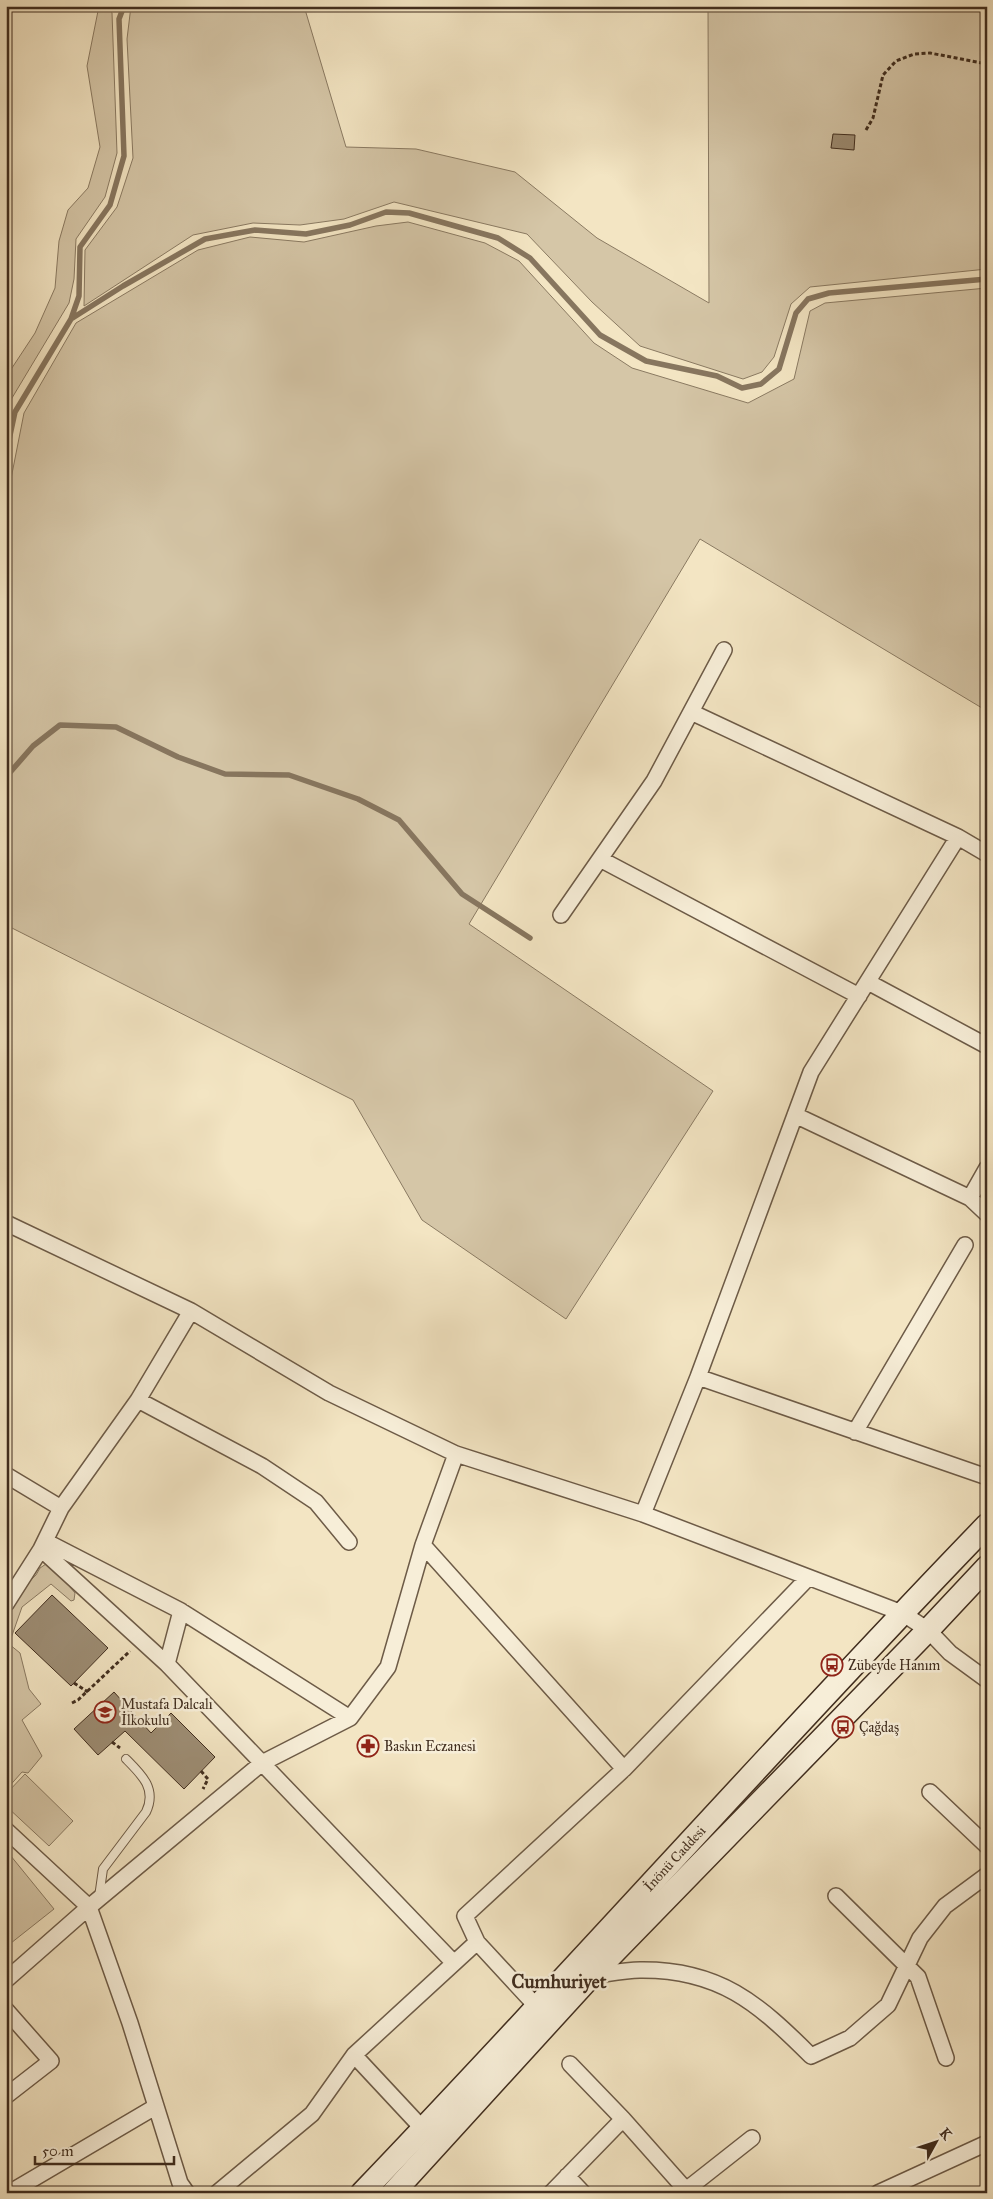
<svg xmlns="http://www.w3.org/2000/svg" width="993" height="2199" font-family="'IM FELL Great Primer',serif">
  <style>
    .green { fill: #d5c6a7; stroke: #8a7a62 }
    .lines { fill: none; stroke-linecap: round; stroke-linejoin: round }
    .stream { stroke: #87765f; stroke-width: 5.5 }
    .building { fill: #9d8d74; stroke: #402d1e }
    .service-casing { stroke: #6d5b47; stroke-width: 10 }
    .minor-casing { stroke: #6d5b47; stroke-width: 18 }
    .secondary-casing { stroke: #402d1e; stroke-width: 25 }
    .path { stroke: #402d1e; stroke-width: 3; stroke-dasharray: 4 2.5; stroke-linecap: butt }
    .service { stroke: #f7eed8; stroke-width: 8 }
    .minor { stroke: #f7eed8; stroke-width: 15 }
    .secondary { stroke: #f7eed8; stroke-width: 22 }
    .labels { text-anchor: middle; stroke-width: 5; stroke-linejoin: round; paint-order: stroke }
    .poi-label { font-size: 14px; fill: #402d1e; stroke: #f7eed8; text-anchor: start }
    .street-label { font-size: 14px; fill: #402d1e; stroke: #f7eed8 }
    .district-label { font-size: 19px; font-weight: bold; fill: #402d1e; stroke: #f7eed8 }
  </style>
  <rect width="100%" height="100%" fill="#f3e5c3"/>
  <filter id="stains"><feTurbulence type="fractalNoise" baseFrequency=".004" numOctaves="4"/><feColorMatrix values="0 0 0 0 .2 0 0 0 0 .09 0 0 0 0 .02 0 0 0 .5 -.17"/></filter>
  <radialGradient id="worn" r=".72"><stop offset=".6" stop-color="#630" stop-opacity="0"/><stop offset="1" stop-color="#630" stop-opacity=".3"/></radialGradient>
  <!-- green -->
  <path class="green" d="M99 6H109L112 13 117 153 105 197 76 239 74 279 69 303 6 408V377L35 333 55 288 59 241 68 210 88 188 100 147 87 66Z
    M131 6H304L346 147 416 149 515 172 597 238 709 303 708 6H987V269L810 287 791 304 774 357 762 372 743 379 640 346 592 302 527 234 394 202 344 219 300 225 253 223 193 235 84 306 85 250 117 207 133 158 127 39Z
    M408 222 485 243 519 261 594 343 632 368 748 403 794 379 810 311 825 303 987 288V711L700 539 469 924 713 1091 566 1319 422 1220 353 1100 6 925V504L24 413 76 323 198 250 250 237 304 242 376 226Z
    M49 1562 75 1593 74 1600 71 1601 51 1584 22 1607 9 1644 20 1653 29 1689 41 1704 22 1720 42 1756 28 1773 22 1772 6 1790V1627L16 1594 36 1575 40 1568Z
    M25 1774 73 1821 49 1846 6 1806V1794Z
    M6 1850 54 1909 6 1947Z"/>
  <g class="lines">
    <!-- stream -->
    <path class="stream" d="M71 319 123 286 205 239 255 230 306 234 350 225 386 212 409 213 498 238 530 258 600 335 646 361 717 376 742 388 761 384 779 369 796 313 808 299 829 293 987 279
      M6 454 15 412 71 319 79 296 80 247 110 205 124 156 119 19 124 6
      M6 777 33 746 60 725 116 727 178 757 225 774 289 775 358 799 399 820 462 894 530 938"/>
  </g>
  <!-- building -->
  <path class="building" d="M833 134 855 135 854 150 831 148Z
    M52 1595 108 1648 71 1686 15 1633Z
    M114 1692 151 1733 171 1713 215 1757 184 1789 125 1731 98 1755 74 1729Z"/>
  <g class="lines">
    <!-- service casing -->
    <g class="service-casing">
      <path id="service" d="M99 1897 103 1869 146 1812C157 1789 142 1775 126 1759"/>
    </g>
    <!-- minor casing -->
    <g class="minor-casing">
      <path id="minor" d="M691 712 958 837 987 854
        M600 859 859 996
        M561 915 654 781 724 650
        M868 982 987 1046
        M795 1115 970 1198 987 1168
        M970 1198 987 1214
        M6 1223 191 1311 329 1393 456 1454 643 1514 902 1613 928 1630 950 1653 987 1680
        M698 1377 987 1477
        M138 1400 262 1466 316 1502 349 1542
        M855 1432 965 1245
        M6 1475 61 1508
        M643 1514 698 1377 811 1072 958 837
        M45 1541 181 1611 350 1718
        M423 1545 624 1769
        M41 1549 167 1664 453 1962
        M6 1604 41 1549 61 1508 138 1400 191 1311
        M167 1664 181 1611
        M930 1792 987 1846
        M6 1830 89 1907 6 1980
        M836 1896 918 1977 946 2058
        M477 1942 537 2007
        M591 1976C607 1974 624 1970 640 1970 719 1969 758 2003 811 2056L850 2038 888 2005 920 1938 945 1906 987 1875
        M6 2010 51 2061 6 2096
        M354 2055 423 2129
        M570 2064 623 2119 686 2190 752 2138
        M567 2176 583 2193
        M9 2193 155 2107
        M187 2193 180 2183 130 2023 89 1907 262 1763 350 1718 388 1667 423 1545 456 1454
        M217 2193 312 2114 354 2055 477 1942 465 1916 624 1769 808 1578
        M551 2193 623 2119
        M878 2193 987 2143"/>
    </g>
    <!-- secondary casing -->
    <g class="secondary-casing">
      <g id="secondary">
        <path id="s1" d="M362 2193C573 1973 775 1744 987 1525"/>
        <path d="M393 2193 591 1976 928 1630 987 1567"/>
      </g>
    </g>
    <!-- path -->
    <path class="path" d="M866 130 873 118 883 75 896 61 914 54 930 53 987 64
      M74 1683 88 1692
      M72 1703 78 1700 130 1651
      M112 1742 120 1748
      M201 1771 208 1779 203 1789"/>
    <!-- service -->
    <use href="#service" class="service"/>
    <!-- minor -->
    <use href="#minor" class="minor"/>
    <!-- secondary -->
    <use href="#secondary" class="secondary"/>
  </g>
  <!-- icons -->
  <defs>
    <g id="bus-ring" transform="scale(1.125)"><circle r="9.5" fill="#f7eed8" stroke="#8f2418" stroke-width="1.5"/><path d="M-5-6H5V4H4V6H2V4H-2V6H-4V4H-5ZM-3.5-4V0h7V-4ZM-3.5 1.2v1.5H-2V1.2ZM2 1.2v1.5H3.5V1.2Z" fill="#8f2418"/></g>
    <g id="school-ring" transform="scale(1.125)"><circle r="9.5" fill="#f7eed8" stroke="#8f2418" stroke-width="1.5"/><path d="M0-5L7-2L0 1L-7-2ZM-4 1L0 2.5L4 1V4Q0 6-4 4Z" fill="#8f2418"/></g>
    <g id="pharmacy-ring" transform="scale(1.125)"><circle r="9.5" fill="#f7eed8" stroke="#8f2418" stroke-width="1.5"/><path d="M-2-6h4v4h4v4h-4v4h-4v-4h-4v-4h4Z" fill="#8f2418"/></g>
  </defs>
  <g fill-rule="evenodd">
    <use href="#bus-ring" x="832" y="1665"/>
    <use href="#school-ring" x="105" y="1712"/>
    <use href="#bus-ring" x="843" y="1727"/>
    <use href="#pharmacy-ring" x="368" y="1746"/>
  </g>
  <g class="labels">
    <!-- poi labels -->
    <g class="poi-label">
      <text x="848" y="1670">Zübeyde Hanım</text>
      <text x="121" y="1709">Mustafa Dalcalı<tspan x="121" dy="16">İlkokulu</tspan></text>
      <text x="859" y="1732">Çağdaş</text>
      <text x="384" y="1751">Baskın Eczanesi</text>
    </g>
    <!-- street labels -->
    <g class="street-label">
      <text dy="5" stroke="none"><textPath href="#s1" startOffset="458">İnönü Caddesi</textPath></text>
    </g>
    <!-- district labels -->
    <g class="district-label">
      <text x="559" y="1988">Cumhuriyet</text>
    </g>
  </g>
  <!-- margin -->
  <rect width="993" height="2199" fill="none" stroke="#f3e5c3" stroke-width="25"/>
  <rect x="8" y="8" width="978" height="2184" fill="none" stroke="#402d1e" stroke-width="2.5"/>
  <rect x="12" y="12" width="968" height="2174" fill="none" stroke="#402d1e"/>
  <!-- north arrow -->
  <g transform="translate(936 2142) rotate(50)" stroke="#f7eed8" stroke-width="4" paint-order="stroke">
  <path d="M0-4L9 19L0 12L-9 19Z" fill="#402d1e"/>
  <text y="-8" font-size="14" font-weight="bold" text-anchor="middle" fill="#402d1e">K</text>
  </g>
  <!-- scale -->
  <path d="M35 2156v8h139v-8" fill="none" stroke="#402d1e" stroke-width="2.5"/>
  <text x="42" y="2156" font-size="15" fill="#402d1e" stroke="#f7eed8" stroke-width="4" paint-order="stroke">50 m</text>
  <rect width="100%" height="100%" filter="url(#stains)"/>
  <rect width="100%" height="100%" fill="url(#worn)"/>
</svg>
